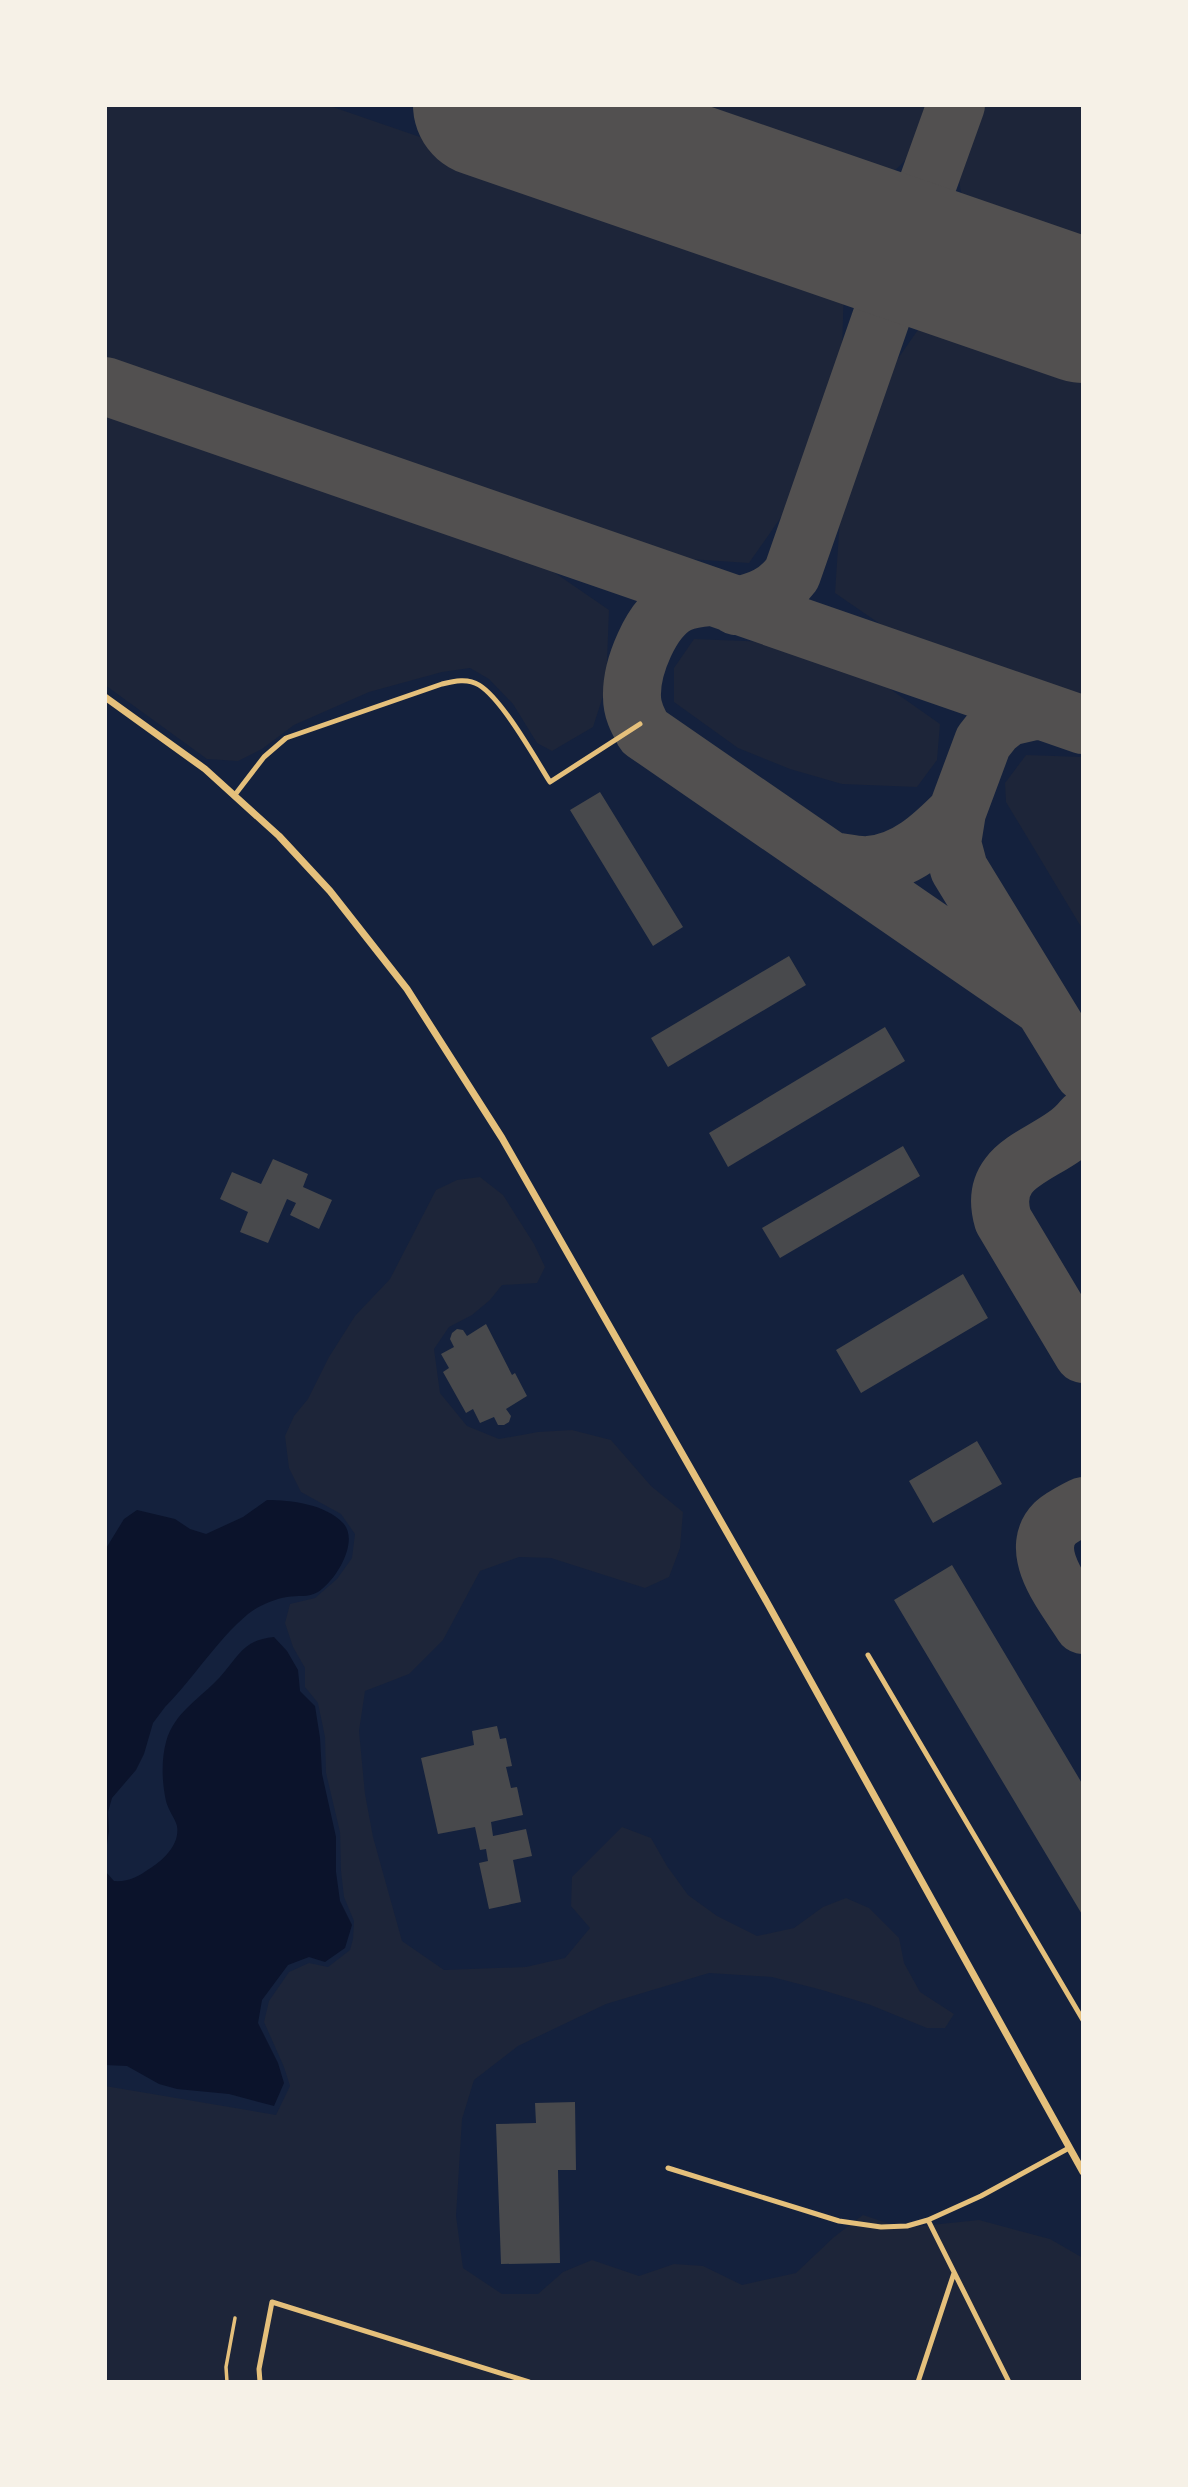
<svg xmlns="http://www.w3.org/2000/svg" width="1188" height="2487" font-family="'Zilla Slab',serif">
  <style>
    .green { fill: #1d2539 }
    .water { fill: #0b132b }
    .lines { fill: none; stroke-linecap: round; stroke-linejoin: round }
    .taxiway { stroke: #525050; stroke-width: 58 }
    .runway { stroke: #525050; stroke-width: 144 }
    .building { fill: #48494c }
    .path { stroke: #e5c07b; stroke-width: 3.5 }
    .service { stroke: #e5c07b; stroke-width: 5 }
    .minor { stroke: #e5c07b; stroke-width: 7 }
  </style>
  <rect width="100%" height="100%" fill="#14213d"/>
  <!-- green -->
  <path class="green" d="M105 105H327L844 283 842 355 821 431 793 500 749 563 673 558 499 505 105 371Z
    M624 105H929C912 152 911 171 859 186Z
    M980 105H1083V263L981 228C943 184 963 152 980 105Z
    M931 311 1083 364V709L899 637 835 593 840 517 859 446 888 373Z
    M105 405 379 499 545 566 609 610 606 687 593 727 552 751 537 743 513 704 489 679 470 668 442 672 369 692 294 725 262 749 238 761 207 759 105 685Z
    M694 639 771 642 824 658 876 679 940 724 937 760 917 787 842 784 790 769 738 748 674 702V668Z
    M1026 755 1083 757V930L1006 802 1005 783Z
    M480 1177 503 1195 534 1244 545 1267 537 1283 502 1285 490 1300 472 1315 449 1327 434 1349 440 1393 467 1426 499 1439 538 1432 572 1430 611 1440 651 1486 683 1512 680 1548 669 1577 645 1588 551 1558 519 1557 480 1571 443 1640 409 1674 365 1691 359 1731 365 1794 373 1837 402 1941 444 1970 526 1967 565 1958 590 1928 571 1906 572 1877 622 1827 651 1838 667 1866 688 1895 717 1916 757 1936 794 1928 823 1907 846 1898 869 1908 899 1938 904 1963 920 1992 954 2014 945 2028H927L868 2004 822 1990 772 1977 709 1973 606 2004 518 2046 474 2080 462 2119 456 2216 463 2268 502 2294H538L563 2272 592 2260 639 2276 674 2264 703 2266 742 2285 796 2273 834 2237 863 2215 902 2228 979 2220 1050 2239 1083 2258V2382H105V2086L276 2115 290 2086 284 2067 264 2022 269 2001 289 1972 309 1963 328 1967 350 1950 353 1939 354 1921 344 1897 341 1871 340 1832 326 1773 325 1737 318 1703 305 1687V1668L293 1647 285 1623 290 1604 315 1598 337 1579 352 1558 355 1534 341 1514 301 1492 289 1468 285 1436 294 1416 308 1399 329 1357 355 1316 390 1279 436 1190 457 1180Z"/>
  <!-- water -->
  <path class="water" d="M267 1500C291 1500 325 1504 343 1523 360 1541 336 1581 318 1592 308 1598 298 1595 287 1597 274 1599 258 1606 248 1614 216 1641 194 1678 165 1707L153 1723 144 1754 136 1770 112 1798 108 1812 109 1831 105 1858V1550L124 1519 137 1510 175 1519 190 1529 206 1534 243 1517Z
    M274 1637 287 1651 298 1670 300 1691 315 1706 320 1738 322 1774 336 1837V1872L340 1901 352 1925 345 1948 325 1962 309 1957 288 1965 262 2000 258 2023 278 2063 284 2083 274 2106 229 2094 177 2089 159 2084 127 2066 105 2065V1861L106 1872 114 1881C128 1882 138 1877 149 1869 163 1860 180 1845 177 1826 175 1818 168 1810 166 1801 162 1783 161 1761 166 1742 174 1712 201 1698 220 1677 240 1655 243 1640 274 1637Z"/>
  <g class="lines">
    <!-- taxiway -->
    <path class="taxiway" d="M956 105 924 194 926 217 933 237 945 255 962 269
      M836 226C880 228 892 224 924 194
      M105 386 1083 725
      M709 597C698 598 688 599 678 604 651 617 631 668 632 697 632 711 638 721 644 732L1043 1007
      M736 606C760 601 777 594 792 574L886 304C909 277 927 269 962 269
      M1039 710 1008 717 994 728 983 742 957 812 952 843 959 869 1083 1072
      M831 861C843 862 857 866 869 865 906 862 932 837 957 812
      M1083 1119C1054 1157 985 1158 1003 1220L1083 1354
      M1083 1506C1074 1511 1063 1516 1055 1523 1026 1552 1067 1599 1083 1625"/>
    <!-- runway -->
    <path class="runway" d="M485 105 1083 311"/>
  </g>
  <!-- building -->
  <path class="building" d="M600 792 683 927 653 946 570 810Z
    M789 956 806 985 668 1067 651 1038Z
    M885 1027 905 1061 728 1167 709 1133Z
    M903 1146 920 1176 780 1258 762 1228Z
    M273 1159 308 1174 303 1187 332 1200 319 1229 290 1215 296 1203 287 1199 268 1243 240 1232 248 1212 220 1199 232 1172 261 1184Z
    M963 1274 988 1318 861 1393 836 1350Z
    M486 1324 512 1375 515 1373 527 1396 506 1409 511 1416 509 1422 504 1425H498L494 1417 480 1423 473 1409 466 1413 443 1372 449 1368 441 1354 454 1347 450 1339 452 1333 457 1329 463 1330 467 1336Z
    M977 1441 1002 1484 933 1523 909 1481Z
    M952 1565 1083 1785V1916L894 1600Z
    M497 1726 500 1739 506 1738 512 1766 506 1767 511 1788 517 1787 523 1815 491 1822 493 1836 526 1829 532 1856 513 1860 521 1902 489 1909 479 1863 488 1861 486 1849 480 1850 475 1827 438 1834 421 1758 474 1745 472 1731Z
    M575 2102 576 2170H558L560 2263 501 2264 496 2124 536 2123 535 2103Z"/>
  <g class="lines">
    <!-- path -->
    <path class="path" d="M227 2382 226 2367 235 2318"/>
    <!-- service -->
    <path class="service" d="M234 796 264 757 286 738 442 684C454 681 468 678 479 685 502 699 535 758 550 782L640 724
      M868 1655 1083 2020
      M668 2168 839 2221 881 2227 907 2226 928 2220 981 2196 1069 2148
      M928 2220 1009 2382
      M260 2382 259 2369 272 2302 529 2382
      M918 2382 954 2273"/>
    <!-- minor -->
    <path class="minor" d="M105 697 205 769 279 836 330 891 407 989 502 1138 764 1597 1083 2172"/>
  </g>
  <!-- border -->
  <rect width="1188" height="2487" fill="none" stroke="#f6f1e7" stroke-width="214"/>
</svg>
